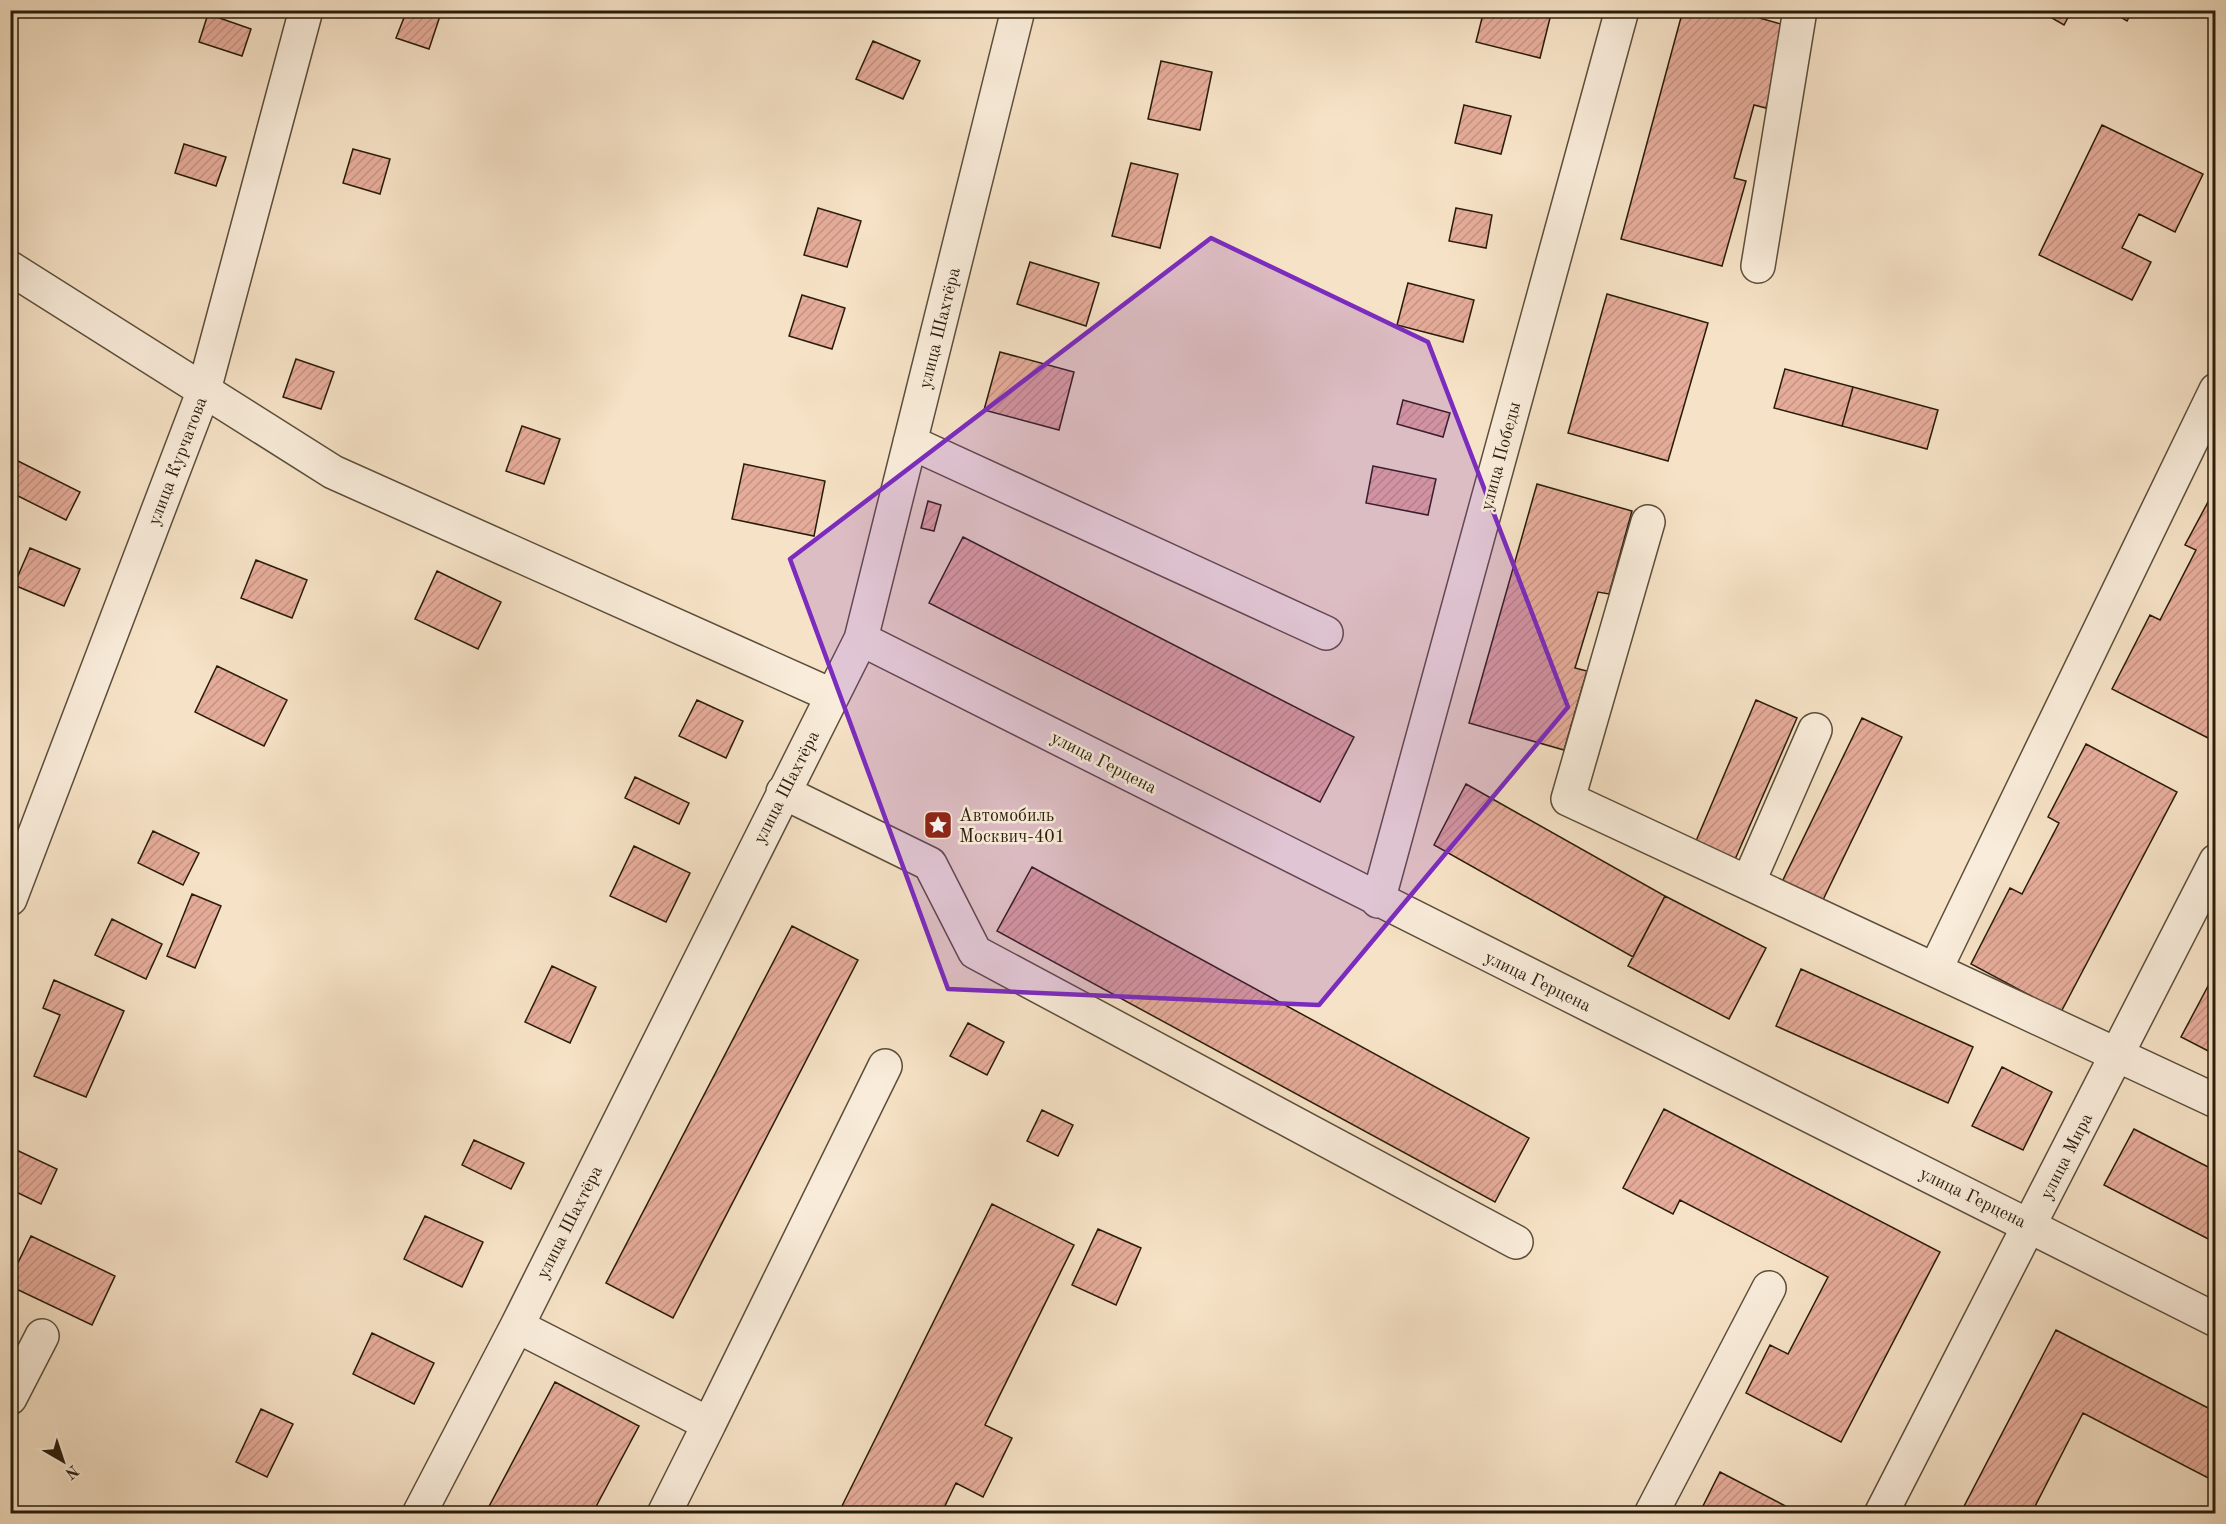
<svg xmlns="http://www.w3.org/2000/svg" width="2226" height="1524" font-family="'Old Standard TT',serif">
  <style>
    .building { fill: url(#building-hatch); stroke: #291c0b; stroke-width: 1.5 }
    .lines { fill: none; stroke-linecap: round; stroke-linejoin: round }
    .minor-casing { stroke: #5c4e3a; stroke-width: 36 }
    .minor { stroke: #f9ecda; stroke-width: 33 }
    .marked { fill: #7b2cbf; fill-opacity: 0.2; stroke: #7b2cbf; stroke-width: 4.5; stroke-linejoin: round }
    .labels { text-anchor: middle; stroke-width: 5; stroke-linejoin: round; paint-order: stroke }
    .street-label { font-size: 18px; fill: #291c0b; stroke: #f9ecda }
    .poi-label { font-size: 18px; fill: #291c0b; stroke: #f9ecda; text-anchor: start }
  </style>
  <defs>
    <pattern id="building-hatch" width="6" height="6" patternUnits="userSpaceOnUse" patternTransform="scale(1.5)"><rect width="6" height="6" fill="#e6ac9a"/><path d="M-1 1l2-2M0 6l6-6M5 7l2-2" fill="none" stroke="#c59383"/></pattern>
  </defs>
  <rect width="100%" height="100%" fill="#f6e2c6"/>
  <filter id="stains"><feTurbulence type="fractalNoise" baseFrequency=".00333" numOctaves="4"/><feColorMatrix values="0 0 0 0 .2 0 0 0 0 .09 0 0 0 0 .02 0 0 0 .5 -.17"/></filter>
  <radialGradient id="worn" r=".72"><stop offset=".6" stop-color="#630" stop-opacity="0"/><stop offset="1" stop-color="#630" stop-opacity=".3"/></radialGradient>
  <!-- building -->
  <path class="building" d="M407 10H425L440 16 429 49 396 38Z
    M1484 10H1521L1550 18 1540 58 1476 42Z
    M1683 10H1731L1788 26 1766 108 1754 105 1734 178 1746 181 1722 266 1621 239Z
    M2038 10H2072L2064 25Z
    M2109 10H2133L2127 21Z
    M208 14 251 29 242 56 199 42Z
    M873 41 920 61 903 99 856 79Z
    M1161 61 1212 72 1200 130 1148 119Z
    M1464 105 1511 116 1501 154 1455 143Z
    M2102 125 2203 174 2175 232 2139 214 2122 248 2151 262 2132 300 2039 255Z
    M184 144 226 157 216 186 175 173Z
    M353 149 390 159 380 194 343 183Z
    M1131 163 1178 174 1160 248 1112 236Z
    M818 208 861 221 847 267 804 255Z
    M1456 208 1492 215 1486 248 1449 241Z
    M1030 262 1099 283 1086 326 1017 304Z
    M1408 283 1474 300 1463 342 1397 325Z
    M1607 294 1708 323 1668 461 1568 433Z
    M802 295 845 308 832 349 789 336Z
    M1000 352 1074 372 1059 430 984 410Z
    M296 359 334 372 321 409 283 397Z
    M1785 369 1853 387 1842 426 1774 408Z
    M1853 387 1938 410 1927 449 1842 426Z
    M1403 400 1450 413 1443 437 1397 424Z
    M522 426 560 439 544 484 506 471Z
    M10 457 80 492 66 520 10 492Z
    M744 464 825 481 814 536 732 519Z
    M1373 466 1436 479 1428 515 1366 503Z
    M1537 484 1632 511 1609 594 1598 592 1575 668 1587 671 1564 750 1469 723Z
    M2216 487V723L2208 738 2112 689 2150 615 2160 620 2196 550 2185 545Z
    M928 501 941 505 934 531 921 528Z
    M963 537 1354 737 1320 802 929 603Z
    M30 548 80 569 64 606 14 585Z
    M256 560 307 580 292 618 241 598Z
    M437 571 501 602 478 649 415 619Z
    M217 666 287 700 264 746 195 712Z
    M697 700 743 721 726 758 679 736Z
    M1756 700 1797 718 1733 864 1693 848Z
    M1862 718 1902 737 1821 904 1781 884Z
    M2086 744 2177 792 2061 1012 1971 964 2010 888 2022 894 2059 823 2048 817Z
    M635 777 689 803 679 824 625 798Z
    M1466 784 1665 896 1633 957 1434 845Z
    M153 831 199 853 183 885 138 863Z
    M634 846 690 873 666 922 610 896Z
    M1032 867 1529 1138 1495 1202 997 931Z
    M192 894 221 906 195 968 167 956Z
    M1665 896 1766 948 1729 1019 1628 966Z
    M112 919 162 944 146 979 95 955Z
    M792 926 858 960 673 1318 606 1283Z
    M552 966 596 987 570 1043 525 1022Z
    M1801 969 1973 1047 1948 1103 1776 1026Z
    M2216 971V1055L2181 1037Z
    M54 980 124 1011 86 1097 34 1076 60 1015 43 1008Z
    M968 1023 1004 1042 987 1075 950 1056Z
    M2002 1067 2052 1092 2023 1150 1972 1126Z
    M1664 1109 1940 1252 1841 1442 1746 1393 1770 1345 1788 1354 1828 1277 1680 1200 1673 1214 1623 1188Z
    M1042 1110 1073 1125 1058 1156 1027 1141Z
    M2134 1129 2216 1171V1243L2104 1185Z
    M474 1140 524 1163 511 1189 462 1165Z
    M10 1147 57 1169 41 1204 10 1189Z
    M992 1204 1074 1245 985 1425 1012 1438 983 1497 956 1483 941 1514H846L840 1510Z
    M425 1216 483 1242 462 1287 404 1259Z
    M1098 1229 1141 1248 1116 1305 1072 1285Z
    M31 1236 115 1276 92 1325 10 1286V1279Z
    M2056 1330 2216 1412V1482L2083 1413 2031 1514H1960Z
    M372 1333 434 1363 414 1404 353 1374Z
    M555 1382 639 1426 592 1514H485Z
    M261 1409 293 1424 267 1477 236 1462Z
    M1720 1472 1797 1512 1796 1514H1699Z"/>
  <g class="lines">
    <!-- minor casing -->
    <g class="minor-casing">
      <path id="minor" d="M1758 266 1800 10
        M10 268 333 472 831 695
        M910 442 1326 633
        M1648 522 1568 799 2216 1101
        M861 639 2216 1320
        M783 792 930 864 975 952 1516 1242
        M1748 883 1815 730
        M10 899 204 390 306 10
        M1378 901 1622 10
        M1935 970 2216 390
        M517 1326 709 1424 664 1514
        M10 1398 42 1336
        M709 1424 885 1066
        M419 1514 517 1326 861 639 1018 10
        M1651 1514 1769 1288
        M1881 1514 2216 861"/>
    </g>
    <!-- minor -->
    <use href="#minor" class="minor"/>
  </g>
  <!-- marked area -->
  <path class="marked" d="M1211 238 1428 342 1568 707 1319 1005 948 989 790 559Z"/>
  <!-- icons -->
  <defs>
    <g id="sight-square" transform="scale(1.5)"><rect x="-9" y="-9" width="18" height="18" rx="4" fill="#8f2418" stroke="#f9ecda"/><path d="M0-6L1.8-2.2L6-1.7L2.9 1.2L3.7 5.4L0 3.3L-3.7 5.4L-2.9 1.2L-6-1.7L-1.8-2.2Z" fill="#fff"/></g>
  </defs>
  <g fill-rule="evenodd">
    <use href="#sight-square" x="938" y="825"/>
  </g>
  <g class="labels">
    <!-- street labels -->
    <g class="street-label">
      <text transform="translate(939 328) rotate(-76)" y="6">улица Шахтёра</text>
      <text transform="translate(1500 456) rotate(-75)" y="6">улица Победы</text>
      <text transform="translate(177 461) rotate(-69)" y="6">улица Курчатова</text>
      <text transform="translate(1104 762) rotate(27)" y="6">улица Герцена</text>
      <text transform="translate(786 787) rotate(-63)" y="6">улица Шахтёра</text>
      <text transform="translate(1538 981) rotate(26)" y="6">улица Герцена</text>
      <text transform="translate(2066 1156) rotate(-63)" y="6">улица Мира</text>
      <text transform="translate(1973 1197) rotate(26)" y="6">улица Герцена</text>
      <text transform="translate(569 1222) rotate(-63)" y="6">улица Шахтёра</text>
    </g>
    <!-- poi labels -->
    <g class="poi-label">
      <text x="959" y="821">Автомобиль<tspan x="959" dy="21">Москвич-401</tspan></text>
    </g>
  </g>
  <!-- margin -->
  <rect width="2226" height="1524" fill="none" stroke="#f6e2c6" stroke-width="36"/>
  <rect x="12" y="12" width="2202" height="1500" fill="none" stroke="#291c0b" stroke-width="3"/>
  <rect x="18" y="18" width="2190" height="1488" fill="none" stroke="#291c0b" stroke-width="1.5"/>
  <!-- north arrow -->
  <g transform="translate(63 1461) rotate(141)" stroke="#f9ecda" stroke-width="4.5" paint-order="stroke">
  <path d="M0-4.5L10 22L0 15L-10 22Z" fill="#291c0b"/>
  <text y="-9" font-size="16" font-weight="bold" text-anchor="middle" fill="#291c0b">N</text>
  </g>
  <rect width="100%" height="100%" filter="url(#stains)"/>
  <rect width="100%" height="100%" fill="url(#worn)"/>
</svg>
